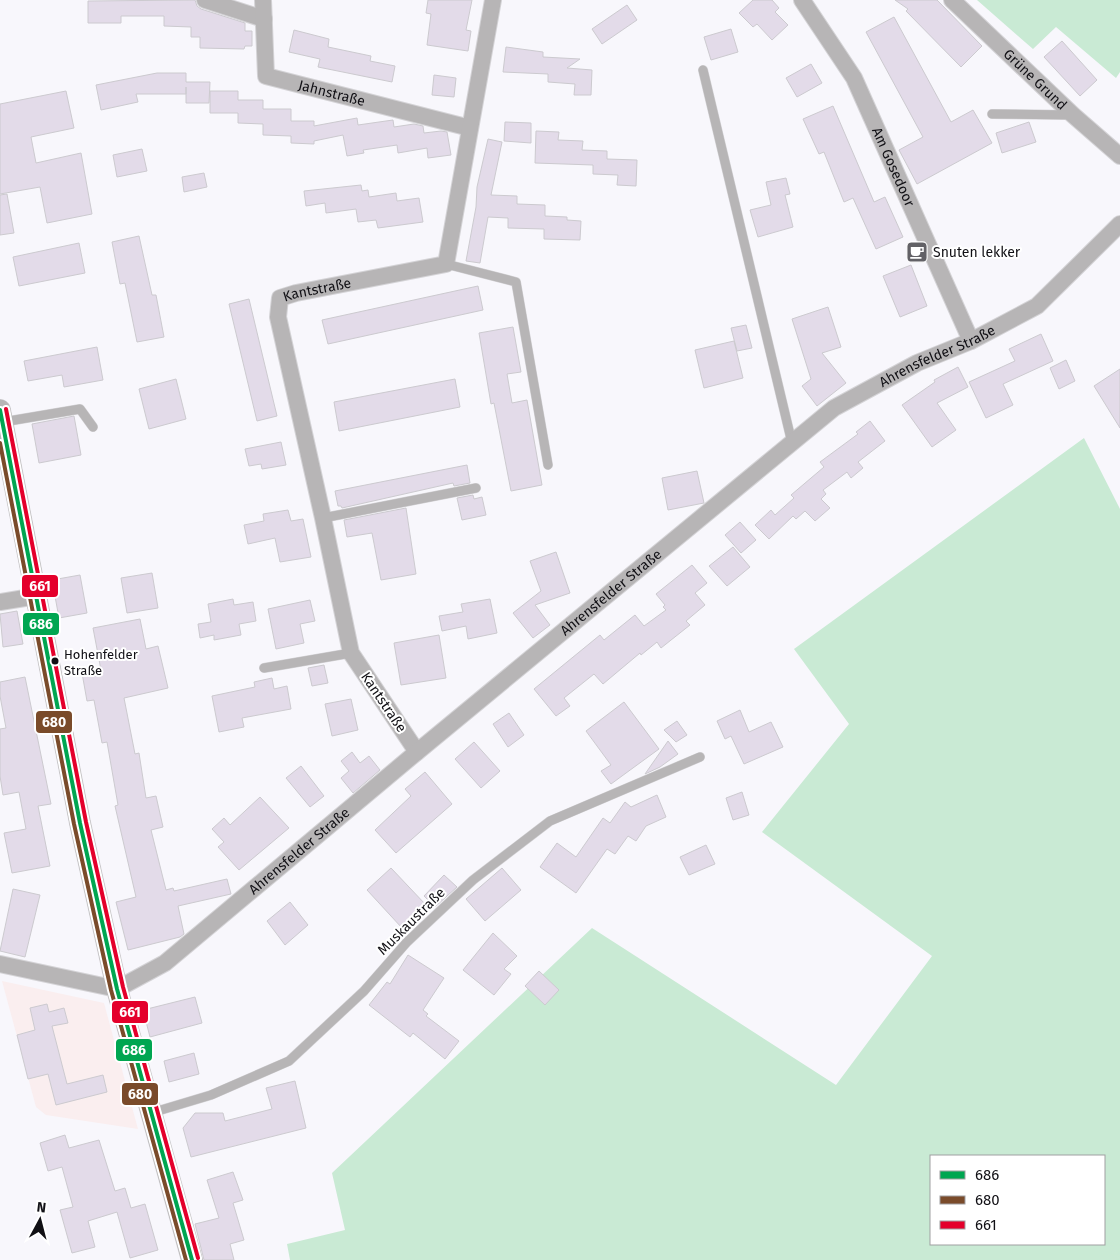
<svg xmlns="http://www.w3.org/2000/svg" width="1120" height="1260" font-family="'Fira Sans',sans-serif">
  <style>
    .commercial { fill: #faeeef }
    .green { fill: #c9ead4; fill-rule: evenodd }
    .building { fill: #e3dbe9; stroke: #cccacf }
    .lines { fill: none; stroke-linecap: round; stroke-linejoin: round }
    .service-casing { stroke: #d4d3d6; stroke-width: 10 }
    .minor-casing { stroke: #d4d3d6; stroke-width: 18 }
    .tertiary-casing { stroke: #d4d3d6; stroke-width: 22 }
    .service { stroke: #b7b5b6; stroke-width: 9 }
    .minor { stroke: #b7b5b6; stroke-width: 16 }
    .tertiary { stroke: #b7b5b6; stroke-width: 21 }
    .bus-1-casing { stroke: #fff; stroke-width: 8 }
    .bus-2-casing { stroke: #fff; stroke-width: 8 }
    .bus-3-casing { stroke: #fff; stroke-width: 8 }
    .bus-1 { stroke: #00a651; stroke-width: 4 }
    .bus-2 { stroke: #7a4b2a; stroke-width: 4 }
    .bus-3 { stroke: #e4002b; stroke-width: 4 }
    .bus-dot { fill: #111015; stroke: #fff; stroke-width: 2 }
    .labels { text-anchor: middle; stroke-width: 4; stroke-linejoin: round; paint-order: stroke }
    .bus-label { font-size: 13px; fill: #111015; stroke: #fff; text-anchor: start }
    .street-label { font-size: 14px; fill: #111015; stroke: #fff }
    .poi-label { font-size: 14px; fill: #111015; stroke: #fff; text-anchor: start }
    .line-badge { stroke: #fff; stroke-width: 2 }
    .badge-label { font-size: 14px; text-anchor: middle; font-weight: bold; fill: #fff }
  </style>
  <rect width="100%" height="100%" fill="#f8f7fc"/>
  <!-- commercial -->
  <path class="commercial" d="M2 981 104 1003 138 1129 46 1115 36 1107Z"/>
  <!-- green -->
  <path class="green" d="M977 0H1120V72L1116 78 1056 27 1033 49Z
    M1084 438 1120 509V1260H290L287 1244 345 1230 332 1173 592 928 836 1085 932 956 762 832 849 724 794 649ZM931 1156H1104V1244H931Z"/>
  <!-- building -->
  <path class="building" d="M195 0 197 6 201 9 245 23V31H252V46H245L244 49 200 48V37H191V27L164 26V16H121V23H88V1Z
    M428 0H472L466 30 471 31 468 51 427 45 431 14 426 13Z
    M753 0H772L779 8 775 12 788 25 772 40 757 24 753 27 739 13Z
    M895 0H937L982 46 961 67 906 11 908 9Z
    M627 5 637 20 602 44 592 29Z
    M894 17 951 122 973 110 992 143 917 184 899 150 923 137 866 32Z
    M731 29 738 52 711 60 704 37Z
    M294 30 329 39 328 47 371 56 370 61 395 66 392 82 318 67 320 59 289 52Z
    M1062 41 1097 80 1080 96 1044 57Z
    M506 47 543 52V57L580 59 567 68 592 70 591 95H574L575 84 548 82V74L503 72Z
    M811 64 822 83 797 97 786 78Z
    M157 73H186V82H210L209 103H186V87V94H136L138 102 101 110 96 85Z
    M434 75 456 78 454 97 432 95Z
    M66 91 74 128 31 137 36 163 81 153 92 214 47 223 40 187 0 194V104Z
    M210 91H238V100H263V109H291V121H314V126L357 118 358 125 393 120 394 127 414 124 423 126 424 133 441 131 447 132 451 155 428 158 427 148 398 153 397 145 363 150 364 153 347 156 343 135 314 141V144L291 143V136L263 135V124L238 123V113H210Z
    M833 106 874 202 885 197 903 237 876 249 853 198 844 202 824 152 819 154 803 119Z
    M505 122 531 123V143L504 141Z
    M1029 122 1036 142 1002 153 996 133Z
    M536 131 559 132 558 140 583 141 582 150 607 151V159L637 160 636 186 617 185 618 175 593 174V165L535 163Z
    M488 139 502 142 491 195 517 196V204L545 205V216L567 217V220L581 221 580 240 544 239V229L508 228V218L488 217 480 263 466 261 476 207 477 187Z
    M142 149 147 171 117 177 113 155Z
    M204 173 207 187 184 192 182 177Z
    M786 178 790 194 785 195 793 227 758 237 750 210 771 205 766 182Z
    M361 185 362 191 368 190 369 197 396 193 397 201 419 198 423 222 378 228 376 220 358 222 356 209 326 213 325 203 306 206 304 191Z
    M7 194 14 233 0 235V195Z
    M139 236 152 295H156L164 337 137 342 125 283 120 284 112 242Z
    M79 243 85 273 19 286 13 257Z
    M911 265 927 306 900 317 883 276Z
    M478 286 483 310 328 344 322 320Z
    M249 299 277 416 257 421 229 304Z
    M828 307 841 347 822 353 846 383 817 406 802 386 811 379 792 319Z
    M746 325 752 348 737 351 731 328Z
    M513 327 521 372 507 374 512 403 527 400 542 485 511 491 494 403 491 404 479 333Z
    M1041 334 1053 361 1003 384 1013 405 986 418 969 382 1015 361 1009 349Z
    M734 341 743 378 704 388 695 350Z
    M97 347 103 380 64 387 62 375 28 381 24 361Z
    M1066 360 1075 381 1059 389 1050 368Z
    M958 367 968 387 937 403 956 430 932 447 902 405 935 382 934 380Z
    M1120 369V428L1094 386Z
    M176 379 186 419 149 429 139 389Z
    M455 379 460 407 339 431 334 402Z
    M74 416 81 455 39 463 32 424Z
    M870 421 885 441 858 462 863 468 851 478 847 472 823 490 826 494 821 499 830 508 815 521 805 511 796 519 793 516 769 539 755 525 771 510 775 515 794 498 791 495 824 467 820 462 858 434 856 432Z
    M281 442 286 465 262 469 261 464 249 466 245 449Z
    M467 465 470 483 454 486 453 483 342 508 341 506H338L335 491Z
    M697 471 704 503 668 510 662 478Z
    M473 495 474 499 482 497 486 515 462 520 457 498Z
    M406 508 416 574 381 580 372 533 347 537 344 520Z
    M288 510 291 521 303 519 311 557 280 562 275 538 248 544 244 525 264 521 263 514Z
    M740 522 756 540 741 553 725 535Z
    M733 547 750 567 727 586 709 566Z
    M556 552 570 593 535 605 550 625 533 638 513 613 541 591 530 561Z
    M692 565 707 583 695 593 705 605 686 621 690 625 661 648 657 642 641 655 640 653 603 684 594 674 564 698 570 706 556 716 534 689 600 635 604 640 635 615 644 626 666 610 663 607 665 605 656 594Z
    M152 573 158 608 127 613 121 578Z
    M80 575 87 613 59 618 52 580Z
    M233 599 234 605 253 602 256 621 239 624 241 635 214 640V635L200 638 198 624 211 622 208 604Z
    M490 599 497 633 468 639 466 626 442 631 439 616 463 612 461 604Z
    M310 600 315 621 300 624 304 643 276 649 268 609Z
    M17 611 23 644 3 647 0 614Z
    M140 619 146 649 158 646 168 688 124 698 135 754 139 753 146 798 156 796 163 827 151 830 166 890 173 888 174 891 227 879 231 894 178 906 184 934 180 937 128 950 116 902 136 897 115 806 118 805 107 742 102 743 94 700 87 701 82 673 101 670 93 628Z
    M439 635 446 678 401 685 394 643Z
    M324 665 328 683 312 686 308 668Z
    M25 677 51 804 38 806 50 866 12 873 4 833 26 829 19 792 3 795 0 776V729L6 728 0 696V682Z
    M272 678 274 689 287 686 291 709 242 718 244 727 219 732 212 696 255 687 254 682Z
    M351 699 358 730 332 736 325 704Z
    M624 702 659 749 611 784 601 771 611 765 586 731Z
    M740 710 749 732 771 722 783 747 744 764 731 736 725 739 717 721Z
    M509 713 524 735 508 747 493 724Z
    M677 721 687 735 676 742 664 730Z
    M668 741 678 754 660 767 645 774Z
    M474 742 500 771 481 788 455 759Z
    M352 752 360 763 369 756 380 770 353 793 341 778 349 771 341 761Z
    M301 766 324 796 310 807 286 778Z
    M425 772 452 804 396 853 375 830 411 796 405 789Z
    M742 792 749 815 733 820 726 798Z
    M657 795 666 817 646 826 636 841 628 836 615 854 607 849 576 893 540 867 557 843 576 857 603 818 610 823 625 802 631 807Z
    M260 797 289 828 239 870 218 847 224 842 212 829 224 818 230 825Z
    M706 845 715 864 689 875 680 857Z
    M391 868 426 905 402 928 367 890Z
    M502 868 521 890 485 921 466 899Z
    M444 875 457 887 435 907 424 896Z
    M13 889 40 895 25 957 0 951Z
    M290 902 308 925 285 945 267 921Z
    M493 933 517 956 504 969 511 974 494 995 463 970Z
    M408 955 444 978 423 1010 428 1014 426 1016 459 1041 445 1059 413 1033 410 1037 369 1005 387 982 390 984Z
    M539 971 559 990 545 1005 525 986Z
    M195 997 202 1023 150 1037 143 1010Z
    M47 1004 49 1012 64 1008 68 1023 52 1026 67 1084 103 1075 107 1092 56 1105 48 1074 28 1079 17 1035 35 1030 30 1008Z
    M194 1053 199 1074 169 1082 164 1061Z
    M295 1081 306 1128 191 1157 183 1128 195 1113H223L225 1121 272 1109 266 1088Z
    M65 1135 69 1148 99 1140 115 1191 125 1188 131 1208 145 1204 158 1250 130 1258 117 1212 88 1221 95 1247 72 1253 60 1210 73 1207 62 1167 48 1171 40 1143Z
    M233 1172 243 1200 233 1203 244 1240 230 1244 234 1260H204L195 1224 219 1218 207 1180Z"/>
  <g class="lines">
    <!-- service casing -->
    <g class="service-casing">
      <path id="service" d="M703 70 792 443
        M992 114 1072 115
        M446 264 516 282 548 465
        M3 422 80 409 93 427
        M323 518 476 488
        M264 668 351 653
        M151 1113 211 1095 289 1061 364 991 407 942 473 880 550 821 700 757"/>
    </g>
    <!-- minor casing -->
    <g class="minor-casing">
      <g id="minor">
        <path d="M205 0 264 19"/>
        <path id="s1" d="M263 0 266 76 470 128"/>
        <path id="s2" d="M802 0 854 78 971 341"/>
        <path id="s3" d="M952 0 1073 115 1120 156"/>
        <path d="M0 602 37 596"/>
        <path id="s4" d="M417 752 351 653 323 518 278 317 280 298 296 293 446 264 493 0"/>
        <path id="s5" d="M0 964 117 989 165 963 417 752 834 408 917 363 971 341 1037 306 1120 224"/>
      </g>
    </g>
    <!-- tertiary casing -->
    <g class="tertiary-casing">
      <path id="tertiary" d="M0 410 80 823 117 989 192 1260"/>
    </g>
    <!-- service -->
    <use href="#service" class="service"/>
    <!-- minor -->
    <use href="#minor" class="minor"/>
    <!-- tertiary -->
    <use href="#tertiary" class="tertiary"/>
    <!-- bus-1 casing -->
    <g class="bus-1-casing">
      <path id="bus-1" d="M0 410 80 823 117 989 192 1260"/>
    </g>
    <!-- bus-2 casing -->
    <g class="bus-2-casing">
      <path id="bus-2" d="M0 443 74 824 111 990 186 1260"/>
    </g>
    <!-- bus-3 casing -->
    <g class="bus-3-casing">
      <path id="bus-3" d="M6 409 86 822 123 987 198 1258"/>
    </g>
    <!-- bus-1 -->
    <use href="#bus-1" class="bus-1"/>
    <!-- bus-2 -->
    <use href="#bus-2" class="bus-2"/>
    <!-- bus-3 -->
    <use href="#bus-3" class="bus-3"/>
  </g>
  <!-- icons -->
  <defs>
    <g id="cafe-square" transform="scale(1.125)"><rect x="-9" y="-9" width="18" height="18" rx="4" fill="#626166" stroke="#fff"/><path d="M-5.5-4.5H6V0H3Q3 3.5 0 3.5H-2.5Q-5.5 3.5-5.5 0ZM3-3.2v2h1.7v-2ZM-6 4.5H4V6H-6Z" fill="#fff"/></g>
  </defs>
  <g fill-rule="evenodd">
    <use href="#cafe-square" x="917" y="252"/>
  </g>
  <!-- markers -->
  <circle class="bus-dot" cx="55" cy="661" r="4.5"/>
  <g class="labels">
    <!-- bus labels -->
    <g class="bus-label">
      <text x="64" y="659">Hohenfelder<tspan x="64" dy="16">Straße</tspan></text>
    </g>
    <!-- street labels -->
    <g class="street-label">
      <text dy="5" stroke="none"><textPath href="#s3" startOffset="115">Grüne Grund</textPath></text>
      <text dy="5" stroke="none"><textPath href="#s1" startOffset="144">Jahnstraße</textPath></text>
      <text dy="5" stroke="none"><textPath href="#s2" startOffset="191">Am Gosedoor</textPath></text>
      <text dy="5" stroke="none"><textPath href="#s4" startOffset="520">Kantstraße</textPath></text>
      <text dy="5" stroke="none"><textPath href="#s5" startOffset="1159">Ahrensfelder Straße</textPath></text>
      <text dy="5" stroke="none"><textPath href="#s5" startOffset="754">Ahrensfelder Straße</textPath></text>
      <text transform="translate(384 702) rotate(56)" y="5">Kantstraße</text>
      <text dy="5" stroke="none"><textPath href="#s5" startOffset="349">Ahrensfelder Straße</textPath></text>
      <text transform="translate(411 921) rotate(-45)" y="5">Muskaustraße</text>
    </g>
    <!-- poi labels -->
    <g class="poi-label">
      <text x="933" y="257">Snuten lekker</text>
    </g>
  </g>
  <g class="line-badge">
    <rect x="21" y="574" width="38" height="24" rx="5" fill="#e4002b"/>
    <rect x="22" y="612" width="38" height="24" rx="5" fill="#00a651"/>
    <rect x="35" y="710" width="38" height="24" rx="5" fill="#7a4b2a"/>
    <rect x="111" y="1000" width="38" height="24" rx="5" fill="#e4002b"/>
    <rect x="115" y="1038" width="38" height="24" rx="5" fill="#00a651"/>
    <rect x="121" y="1082" width="38" height="24" rx="5" fill="#7a4b2a"/>
  </g>
  <g class="badge-label">
    <text x="40" y="591">661</text>
    <text x="41" y="629">686</text>
    <text x="54" y="727">680</text>
    <text x="130" y="1017">661</text>
    <text x="134" y="1055">686</text>
    <text x="140" y="1099">680</text>
  </g>
  <!-- legend -->
  <rect x="930" y="1155" width="175" height="90" fill="#ffffff" stroke="#a09fa1"/>
  <rect x="940" y="1171" width="25" height="8" fill="#00a651" stroke="#a09fa1"/>
  <text x="975" y="1180" font-size="15" fill="#111015">686</text>
  <rect x="940" y="1196" width="25" height="8" fill="#7a4b2a" stroke="#a09fa1"/>
  <text x="975" y="1205" font-size="15" fill="#111015">680</text>
  <rect x="940" y="1221" width="25" height="8" fill="#e4002b" stroke="#a09fa1"/>
  <text x="975" y="1230" font-size="15" fill="#111015">661</text>
  <!-- north arrow -->
  <g transform="translate(40 1220) rotate(7)" stroke="#ffffff" stroke-width="4" paint-order="stroke">
  <path d="M0-4L9 19L0 12L-9 19Z" fill="#111015"/>
  <text y="-8" font-size="14" font-weight="bold" text-anchor="middle" fill="#111015">N</text>
  </g>
</svg>
